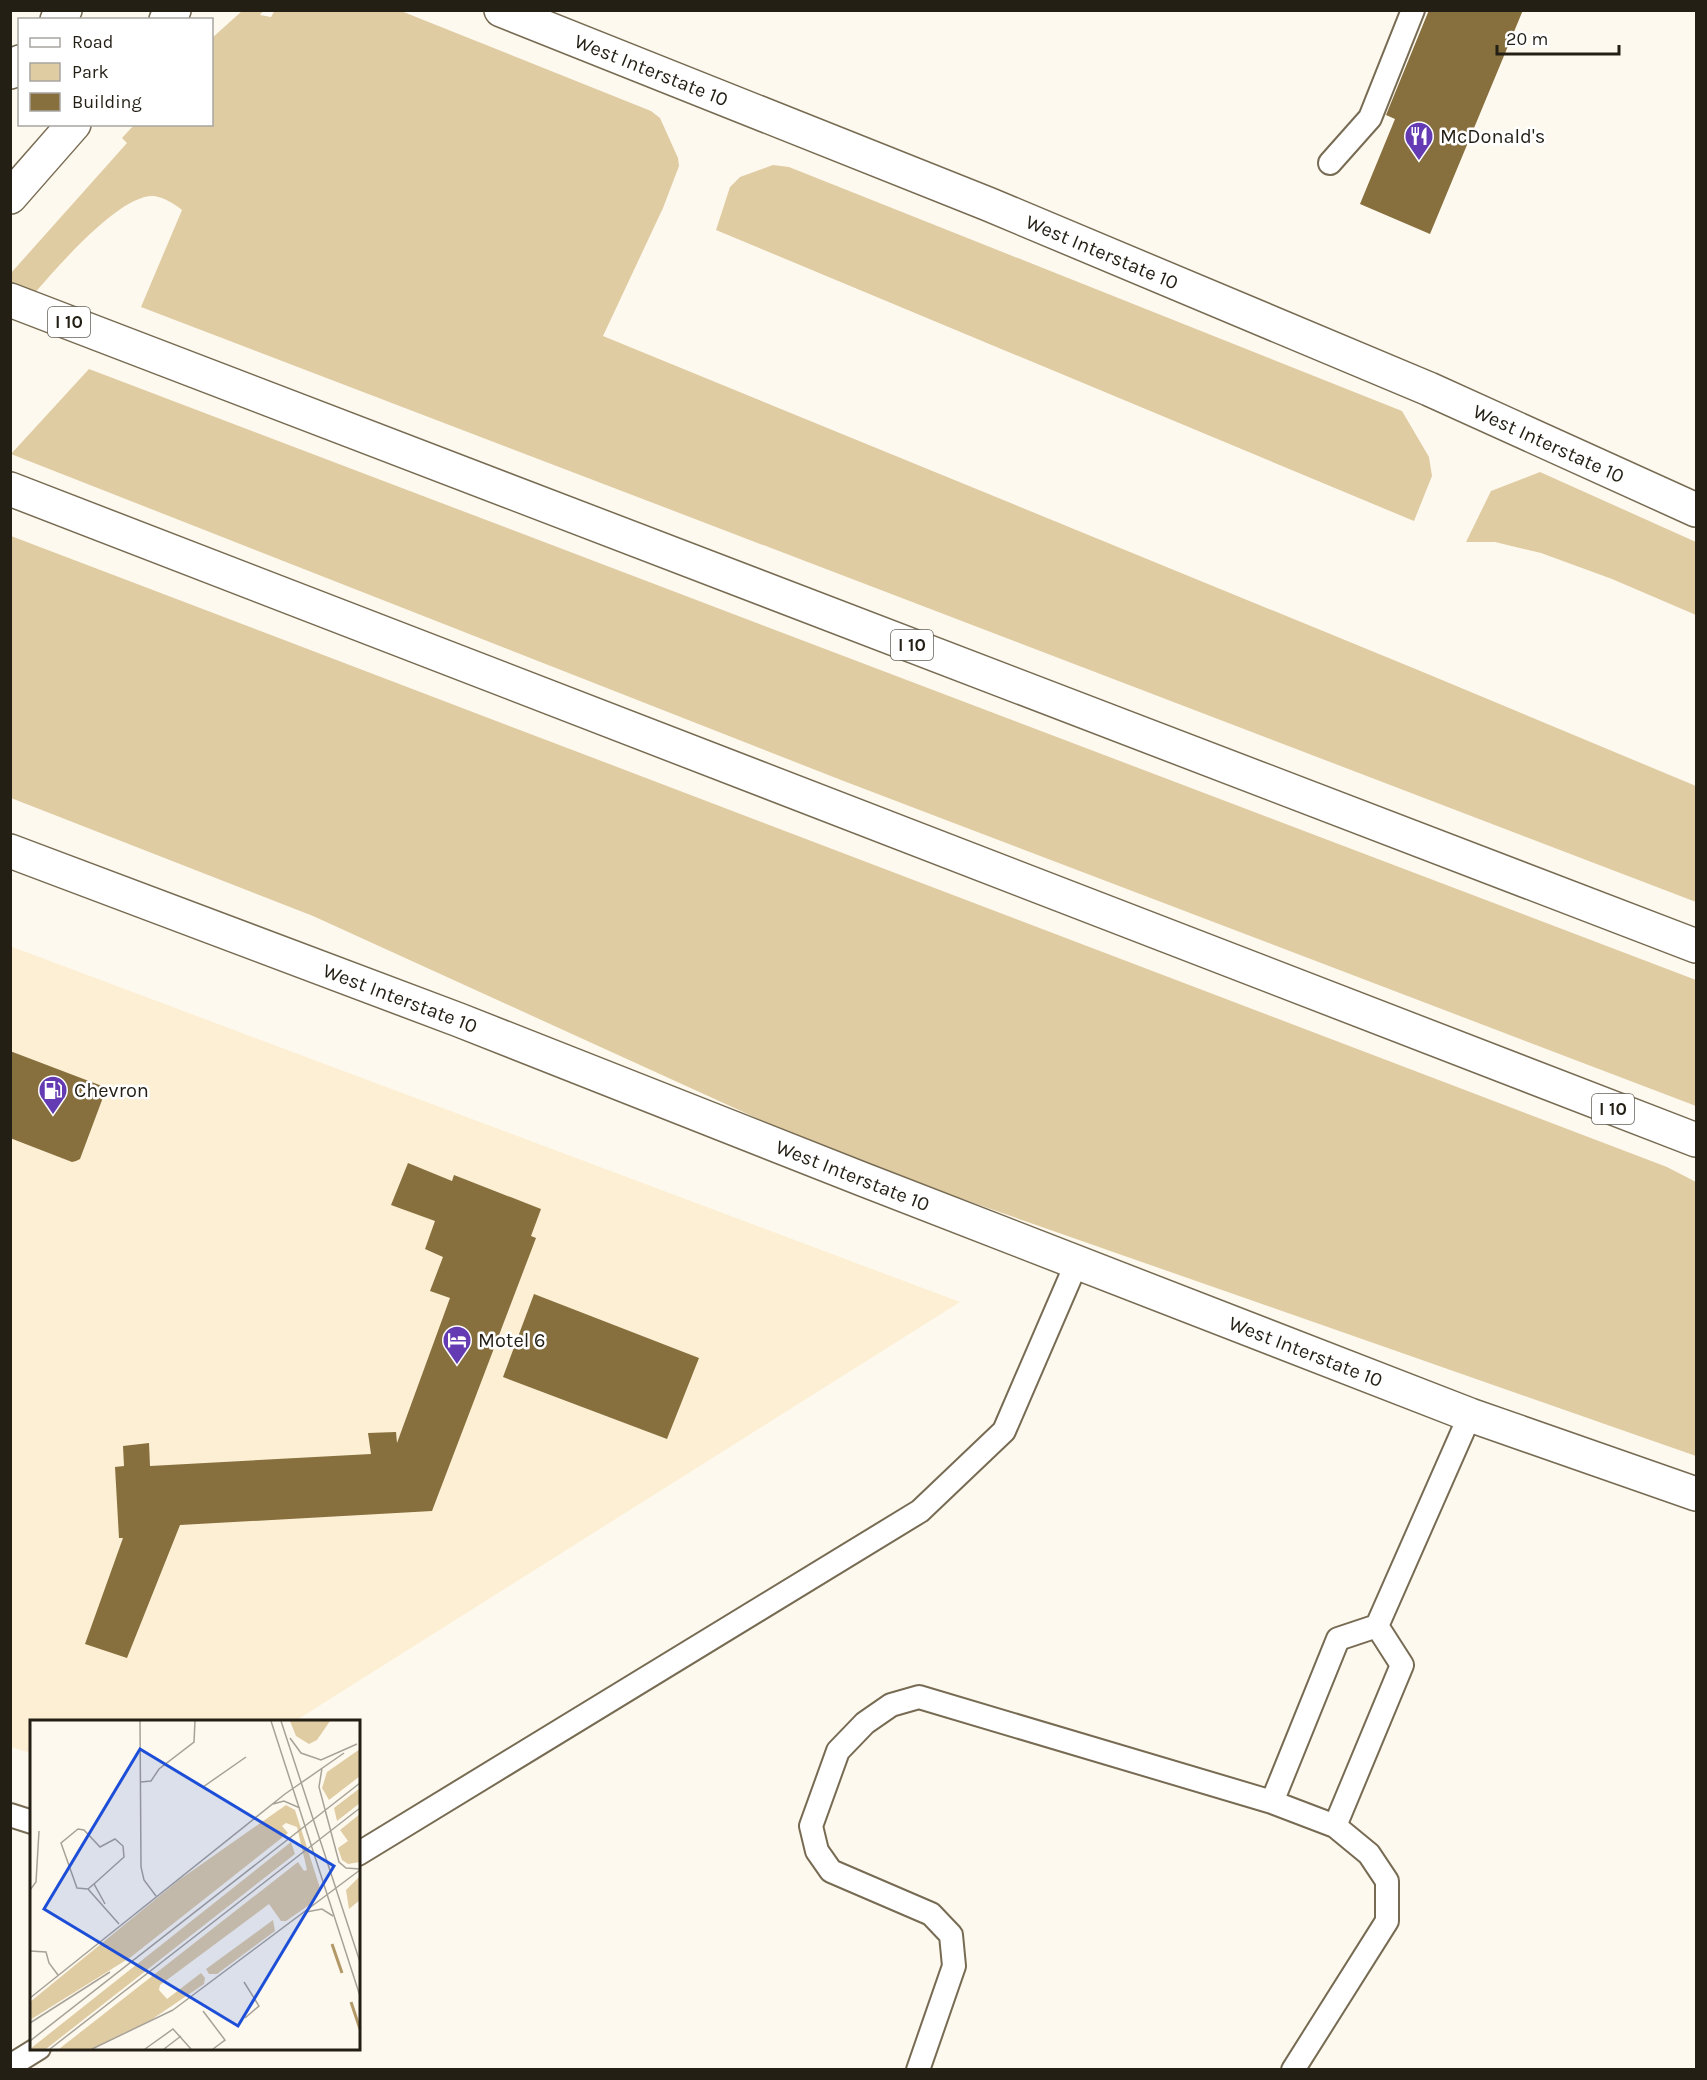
<svg xmlns="http://www.w3.org/2000/svg" width="1707" height="2080" font-family="Karla,sans-serif">
  <style>
    .built { fill: #fcefd3 }
    .green { fill: #e0cca3 }
    .building { fill: #876f3e }
    .lines { fill: none; stroke-linecap: round; stroke-linejoin: round }
    .lane-casing { stroke: #776b53; stroke-width: 26 }
    .secondary-casing { stroke: #776b53; stroke-width: 36 }
    .primary-casing { stroke: #776b53; stroke-width: 36 }
    .highway-casing { stroke: #776b53; stroke-width: 36 }
    .lane { stroke: #fff; stroke-width: 22 }
    .secondary { stroke: #fff; stroke-width: 33 }
    .primary { stroke: #fff; stroke-width: 33 }
    .highway { stroke: #fff; stroke-width: 33 }
    .labels { text-anchor: middle; stroke-width: 5; stroke-linejoin: round; paint-order: stroke }
    .shield { fill: #fff; stroke: #66625b; stroke-width: 1.5 }
    .shield-label { font-size: 18px; font-weight: bold; fill: #241f15 }
    .street-label { font-size: 20px; fill: #241f15; stroke: #fff }
    .poi-label { font-size: 20px; fill: #241f15; stroke: #fff; text-anchor: start }
    .inset-river { fill: none; stroke: #b29967; stroke-width: 3 }
    .inset-road { fill: none; stroke: #a7a297; stroke-width: 1.5 }
    .view { fill: #1d4ed8; fill-opacity: 0.15; stroke: #1d4ed8; stroke-width: 3 }
    .inset-edge { fill: none; stroke: #241f15; stroke-width: 3 }
  </style>
  <rect width="100%" height="100%" fill="#fef9ee"/>
  <!-- built -->
  <path class="built" d="M10 946 960 1302 295 1721 32 1722 31 1753 11 1747Z"/>
  <!-- green -->
  <path class="green" d="M275 10 401 11 651 111 660 118 678 158 679 166 663 208 603 336 1418 670 1696 786V902L141 307 182 210C175 204 163 197 154 196 115 193 36 292 11 321V273L127 143 122 138 134 125 212 124V38L242 11H263L260 15 271 17Z
    M773 165 789 167 1402 411 1429 457 1432 476 1414 521 716 230 730 187 740 177Z
    M89 369 1696 980V1106L841 780 11 454Z
    M1540 472 1696 542V615L1612 579 1541 553 1495 542H1466L1491 491Z
    M11 536 1667 1167 1696 1182V1456L842 1157 313 916 11 798Z"/>
  <!-- building -->
  <path class="building" d="M1429 10H1523L1430 234 1360 204 1395 119 1386 115Z
    M10 1051 102 1086 104 1089 105 1092 80 1159 76 1161 72 1162 10 1138Z
    M408 1163 452 1181 454 1175 541 1209 531 1236 536 1238 432 1511 180 1525 127 1658 85 1644 123 1538H119L115 1467 124 1466 123 1446 149 1443 150 1466 371 1454 368 1433 396 1432 397 1443 450 1298 430 1291 443 1257 425 1249 435 1221 391 1205Z
    M534 1294 699 1358 667 1439 503 1377Z"/>
  <g class="lines">
    <!-- lane casing -->
    <g class="lane-casing">
      <path id="lane" d="M1330 163 1370 118 1413 10
        M1377 1626 1338 1639 1272 1802 1335 1826 1402 1665 1377 1626 1470 1415
        M10 1815 32 1822
        M358 1854 920 1511 1004 1431 1077 1262
        M10 2066 39 2048
        M918 2070 954 1966 951 1935 931 1914 831 1871 817 1851 811 1826 838 1751 865 1723 891 1705 919 1697 1272 1802
        M1293 2070 1387 1921V1881L1369 1854 1335 1826"/>
    </g>
    <!-- secondary casing -->
    <g class="secondary-casing">
      <g id="secondary">
        <path id="s1" d="M501 10 988 204 1429 389 1696 510"/>
        <path id="s2" d="M10 851 459 1020 862 1179 1470 1415 1696 1494"/>
      </g>
    </g>
    <!-- primary casing -->
    <g class="primary-casing">
      <path id="primary" d="M57 20 65 10
        M166 20 174 10
        M10 72 20 62
        M10 197 74 124"/>
    </g>
    <!-- highway casing -->
    <g class="highway-casing">
      <path id="highway" d="M10 300 1696 946
        M10 489 1696 1140"/>
    </g>
    <!-- lane -->
    <use href="#lane" class="lane"/>
    <!-- secondary -->
    <use href="#secondary" class="secondary"/>
    <!-- primary -->
    <use href="#primary" class="primary"/>
    <!-- highway -->
    <use href="#highway" class="highway"/>
  </g>
  <!-- icons -->
  <defs>
    <g id="restaurant-pin" transform="scale(1.5)"><path d="M0 17L-7.5 6A9.5 9.5 0 1 1 7.5 6Z" fill="#643bb3" stroke="#fff"/><path d="M-5-6h1v4h1v-4h1v4h1v-4h1v5L-1.5 .5V6h-2V.5L-5-1ZM5-6V6H3V1.5H1.5Q1.5-4 5-6Z" fill="#fff"/></g>
    <g id="fuel-pin" transform="scale(1.5)"><path d="M0 17L-7.5 6A9.5 9.5 0 1 1 7.5 6Z" fill="#643bb3" stroke="#fff"/><path d="M-5.5-6h7V0h2V4h1.3V-2.5L3-4.5l.8-.8L6-3V5H2.5V1h-1V6h-7ZM-4.2-4.7v3.2H.2V-4.7Z" fill="#fff"/></g>
    <g id="hotel-pin" transform="scale(1.5)"><path d="M0 17L-7.5 6A9.5 9.5 0 1 1 7.5 6Z" fill="#643bb3" stroke="#fff"/><path d="M-6-4.5h1.5V1H6V5H4.5V3h-9V5H-6ZM-4 0a1.8 1.8 0 1 1 3.6 0ZM.5 0V-2.5h3Q6-2.5 6 0Z" fill="#fff"/></g>
  </defs>
  <g fill-rule="evenodd">
    <use href="#restaurant-pin" x="1419" y="136"/>
    <use href="#fuel-pin" x="53" y="1090"/>
    <use href="#hotel-pin" x="457" y="1340"/>
  </g>
  <g class="labels">
    <!-- shield labels -->
    <g class="shield">
      <rect x="48" y="307" width="42" height="30" rx="4.5"/>
      <rect x="891" y="630" width="42" height="30" rx="4.5"/>
      <rect x="1592" y="1094" width="42" height="30" rx="4.5"/>
    </g>
    <g class="shield-label">
      <text x="69" y="328">I 10</text>
      <text x="912" y="651">I 10</text>
      <text x="1613" y="1115">I 10</text>
    </g>
    <!-- street labels -->
    <g class="street-label">
      <text dy="7" stroke="none"><textPath href="#s1" startOffset="162">West Interstate 10</textPath></text>
      <text dy="7" stroke="none"><textPath href="#s1" startOffset="648">West Interstate 10</textPath></text>
      <text dy="7" stroke="none"><textPath href="#s1" startOffset="1134">West Interstate 10</textPath></text>
      <text dy="7" stroke="none"><textPath href="#s2" startOffset="417">West Interstate 10</textPath></text>
      <text dy="7" stroke="none"><textPath href="#s2" startOffset="903">West Interstate 10</textPath></text>
      <text dy="7" stroke="none"><textPath href="#s2" startOffset="1389">West Interstate 10</textPath></text>
    </g>
    <!-- poi labels -->
    <g class="poi-label">
      <text x="1440" y="143">McDonald's</text>
      <text x="74" y="1097">Chevron</text>
      <text x="478" y="1347">Motel 6</text>
    </g>
  </g>
  <!-- overview -->
  <g transform="translate(30 1720)">
    <rect width="330" height="330" fill="#fef9ee"/>
    <path d="M260 1H300L287 20 279 24 266 16ZM330 29V56L299 80 292 68 297 52ZM330 68V83L307 101 304 88ZM256 85 265 90 290 168 282 183 256 201H251L239 184 130 265 129 270 137 279 171 253 175 258 174 264 121 300 62 329H29L268 142 274 151 277 150 267 107 256 103 252 106 258 113 101 237 0 300V282L149 160ZM330 94V142L318 144 312 140 308 128 318 121 310 110ZM261 122 265 134 16 329H0ZM330 156V180L319 189 316 170ZM243 200 245 211 187 254H179L176 249Z" fill="#e0cca3"/>
    <path class="inset-river" d="M302 224 312 253M321 282 330 309"/>
    <path class="inset-road" d="M110 1 111 147 114 160 126 176M241 1 330 276M251 1 330 242M260 18 271 33 291 40 327 24M292 48 289 67 309 142 316 148 330 149M111 62 121 61 129 49 164 22 165 1M173 67 216 37M243 84 254 81 270 88M58 169 47 168 31 123 48 109 54 110 70 127 85 119 93 126 94 137 64 164M0 170 6 162 9 111M75 184 64 164 58 169 89 204M276 192 292 189 303 196M0 231 16 232 19 243 28 255M214 262 229 286 215 298M0 278 255 74 314 33M143 290 330 150M173 291 195 320 183 329M0 303 80 252M0 321 330 63M20 329 330 88M62 329 143 290M115 329 143 309 161 329M134 329 151 316"/>
    <path class="view" d="M110 29 304 146 208 306 14 189Z"/>
    <rect width="330" height="330" class="inset-edge"/>
  </g>
  <!-- border -->
  <rect width="1707" height="2080" fill="none" stroke="#241f15" stroke-width="24"/>
  <!-- legend -->
  <rect x="18" y="18" width="195" height="108" fill="#ffffff" stroke="#a7a5a1" stroke-width="1.5"/>
  <rect x="30" y="38" width="30" height="9" fill="#ffffff" stroke="#a7a5a1" stroke-width="1.5"/>
  <text x="72" y="48" font-size="18" fill="#241f15">Road</text>
  <rect x="30" y="63" width="30" height="18" fill="#e0cca3" stroke="#a7a5a1" stroke-width="1.5"/>
  <text x="72" y="78" font-size="18" fill="#241f15">Park</text>
  <rect x="30" y="93" width="30" height="18" fill="#876f3e" stroke="#a7a5a1" stroke-width="1.5"/>
  <text x="72" y="108" font-size="18" fill="#241f15">Building</text>
  <!-- scale -->
  <path d="M1497 45v9h122v-9" fill="none" stroke="#241f15" stroke-width="3"/>
  <text x="1506" y="45" font-size="18" fill="#241f15" stroke="#ffffff" stroke-width="4.5" paint-order="stroke">20 m</text>
</svg>
